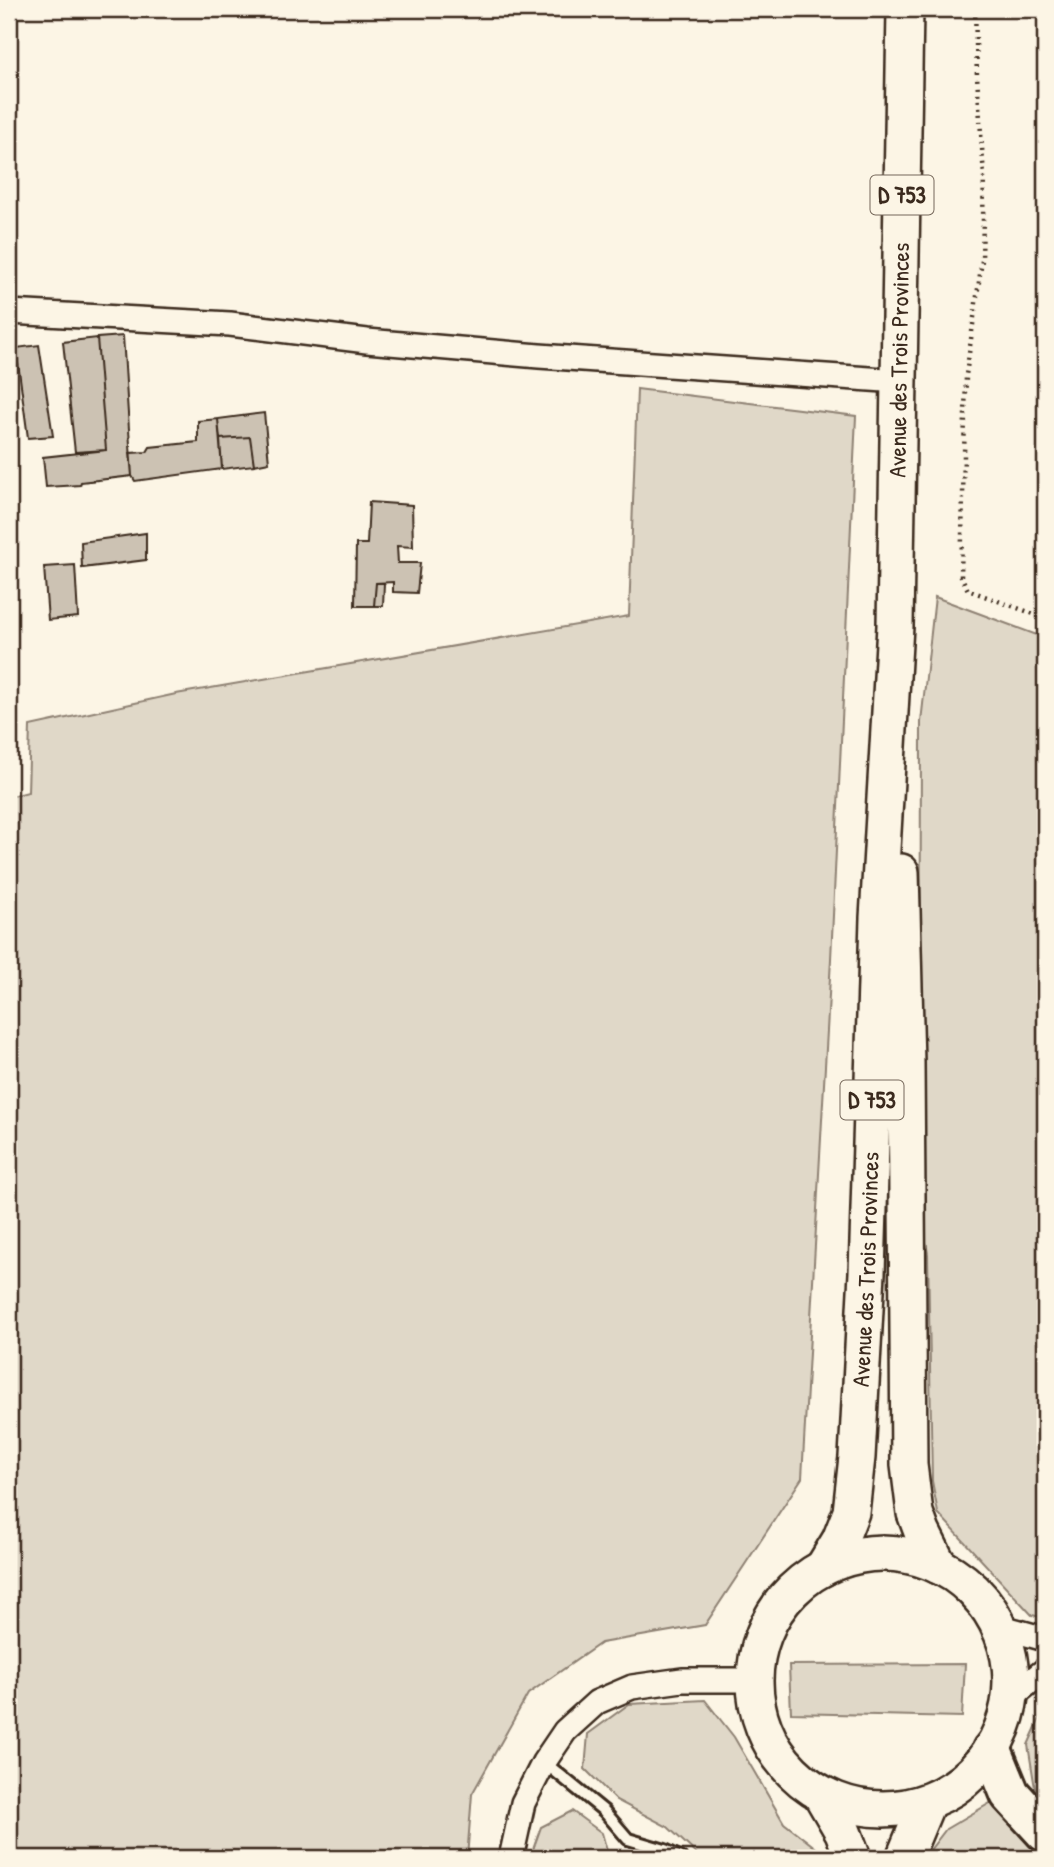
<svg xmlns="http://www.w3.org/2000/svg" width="1054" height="1867" font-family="'Patrick Hand',sans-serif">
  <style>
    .green { fill: #e0d8c8; stroke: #8e8173; stroke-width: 2 }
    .building { fill: #ccc2b3; stroke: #3b2a1e; stroke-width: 2 }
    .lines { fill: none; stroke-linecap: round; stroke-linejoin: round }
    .lane-casing { stroke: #3b2a1e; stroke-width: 16 }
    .street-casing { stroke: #3b2a1e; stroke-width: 28 }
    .primary-casing { stroke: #3b2a1e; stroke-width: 40 }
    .highway-casing { stroke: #3b2a1e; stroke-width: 44 }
    .path { stroke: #3b2a1e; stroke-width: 4.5; stroke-dasharray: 2 5; stroke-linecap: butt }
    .lane { stroke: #fcf5e5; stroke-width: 10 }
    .street { stroke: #fcf5e5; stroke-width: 23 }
    .primary { stroke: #fcf5e5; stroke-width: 35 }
    .highway { stroke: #fcf5e5; stroke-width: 38 }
    .labels { text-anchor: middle; stroke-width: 7; stroke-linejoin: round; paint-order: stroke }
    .shield { fill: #fcf5e5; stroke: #75675a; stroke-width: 2 }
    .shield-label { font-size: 23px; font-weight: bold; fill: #3b2a1e }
    .street-label { font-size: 24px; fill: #3b2a1e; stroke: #fcf5e5 }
  </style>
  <rect width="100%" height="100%" fill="#fcf5e5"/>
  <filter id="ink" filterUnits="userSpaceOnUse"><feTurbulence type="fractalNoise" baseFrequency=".0143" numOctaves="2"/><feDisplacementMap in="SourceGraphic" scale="14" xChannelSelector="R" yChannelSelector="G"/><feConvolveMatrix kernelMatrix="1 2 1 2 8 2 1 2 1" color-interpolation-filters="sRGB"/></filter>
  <g filter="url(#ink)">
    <!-- green -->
    <path class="green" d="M637 389 856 416 831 959 802 1478 705 1625 601 1643 528 1694 472 1794 467 1858H9V797L28 792 30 726 176 694 629 616Z
      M935 597 1045 638V1618L1032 1615 938 1513 932 1481 928 1254 920 1205 921 722Z
      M965 1664 962 1717 791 1713 789 1665Z
      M705 1700 734 1737 784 1823 825 1855 827 1858H701L668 1827 616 1800 585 1769 588 1734 629 1704Z
      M1045 1707V1801L1035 1788 1028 1745Z
      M992 1802 1045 1858H924L946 1829Z
      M572 1811 602 1833 609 1858H530L541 1827Z"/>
    <!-- building -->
    <path class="building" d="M123 336 132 476 81 482 80 485 46 487 43 457 106 450 97 338Z
      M97 338 106 450 75 452 63 342Z
      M39 345 53 436 28 438 16 348Z
      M264 413 269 462 254 465 250 437 220 439 218 419Z
      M218 419 222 469 135 481 132 476 130 453 147 452 150 447 198 442V421Z
      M250 437 254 465 222 469 220 439Z
      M9 482 16 535 9 536Z
      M369 502 412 505 413 547 397 546 398 563H420L417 593 393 592V582L376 583 374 606H355L356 544H367Z
      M146 533V560L82 568 81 542Z
      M75 565 78 617 48 620 44 567Z
      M376 583H384L383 606H374Z"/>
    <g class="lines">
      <!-- lane casing -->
      <g class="lane-casing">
        <path id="lane" d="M544 1762 604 1811 628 1839 665 1850 681 1858"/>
      </g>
      <!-- street casing -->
      <g class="street-casing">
        <path id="street" d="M9 312 230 324 367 341 539 356 899 381
          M998 1626 1045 1639
          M1010 1698 1045 1670
          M511 1858 523 1803 544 1762 565 1731 597 1702 632 1687 682 1680H754"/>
      </g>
      <!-- primary casing -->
      <g class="primary-casing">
        <g id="primary">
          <path d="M901 872 906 1063 909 1465 915 1513 922 1532 939 1566"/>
          <circle cx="883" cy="1681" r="128"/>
          <path id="s1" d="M823 1568 840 1540 851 1512 857 1457 867 1273 878 918 895 626 905 9"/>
          <path d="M822 1796 843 1832 853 1858"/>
          <path d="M904 1858 927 1803"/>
        </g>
      </g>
      <!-- highway casing -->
      <g class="highway-casing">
        <path id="highway" d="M992 1750 1010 1794 1045 1832"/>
      </g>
      <!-- path -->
      <path class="path" d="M975 9 977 76 984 176 982 260 966 375 961 576 968 590 1045 618"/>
      <!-- lane -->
      <use href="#lane" class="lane"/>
      <!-- street -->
      <use href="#street" class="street"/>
      <!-- primary -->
      <use href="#primary" class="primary"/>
      <!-- highway -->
      <use href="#highway" class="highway"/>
    </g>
  </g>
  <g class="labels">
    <!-- shield labels -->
    <g class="shield">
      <rect x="870.5" y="175.5" width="63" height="39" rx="5"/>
      <rect x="840.5" y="1080.5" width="63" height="39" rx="5"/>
    </g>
    <g class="shield-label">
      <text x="902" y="203">D 753</text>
      <text x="872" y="1108">D 753</text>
    </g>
    <!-- street labels -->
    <g class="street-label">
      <text dy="8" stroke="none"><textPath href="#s1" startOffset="1216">Avenue des Trois Provinces</textPath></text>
      <text dy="8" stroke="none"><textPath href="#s1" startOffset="306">Avenue des Trois Provinces</textPath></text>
    </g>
  </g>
  <!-- margin -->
  <rect width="1054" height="1867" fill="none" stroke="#fcf5e5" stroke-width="35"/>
  <rect x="18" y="18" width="1019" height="1832" fill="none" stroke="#3b2a1e" stroke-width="2.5" filter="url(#ink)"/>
</svg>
